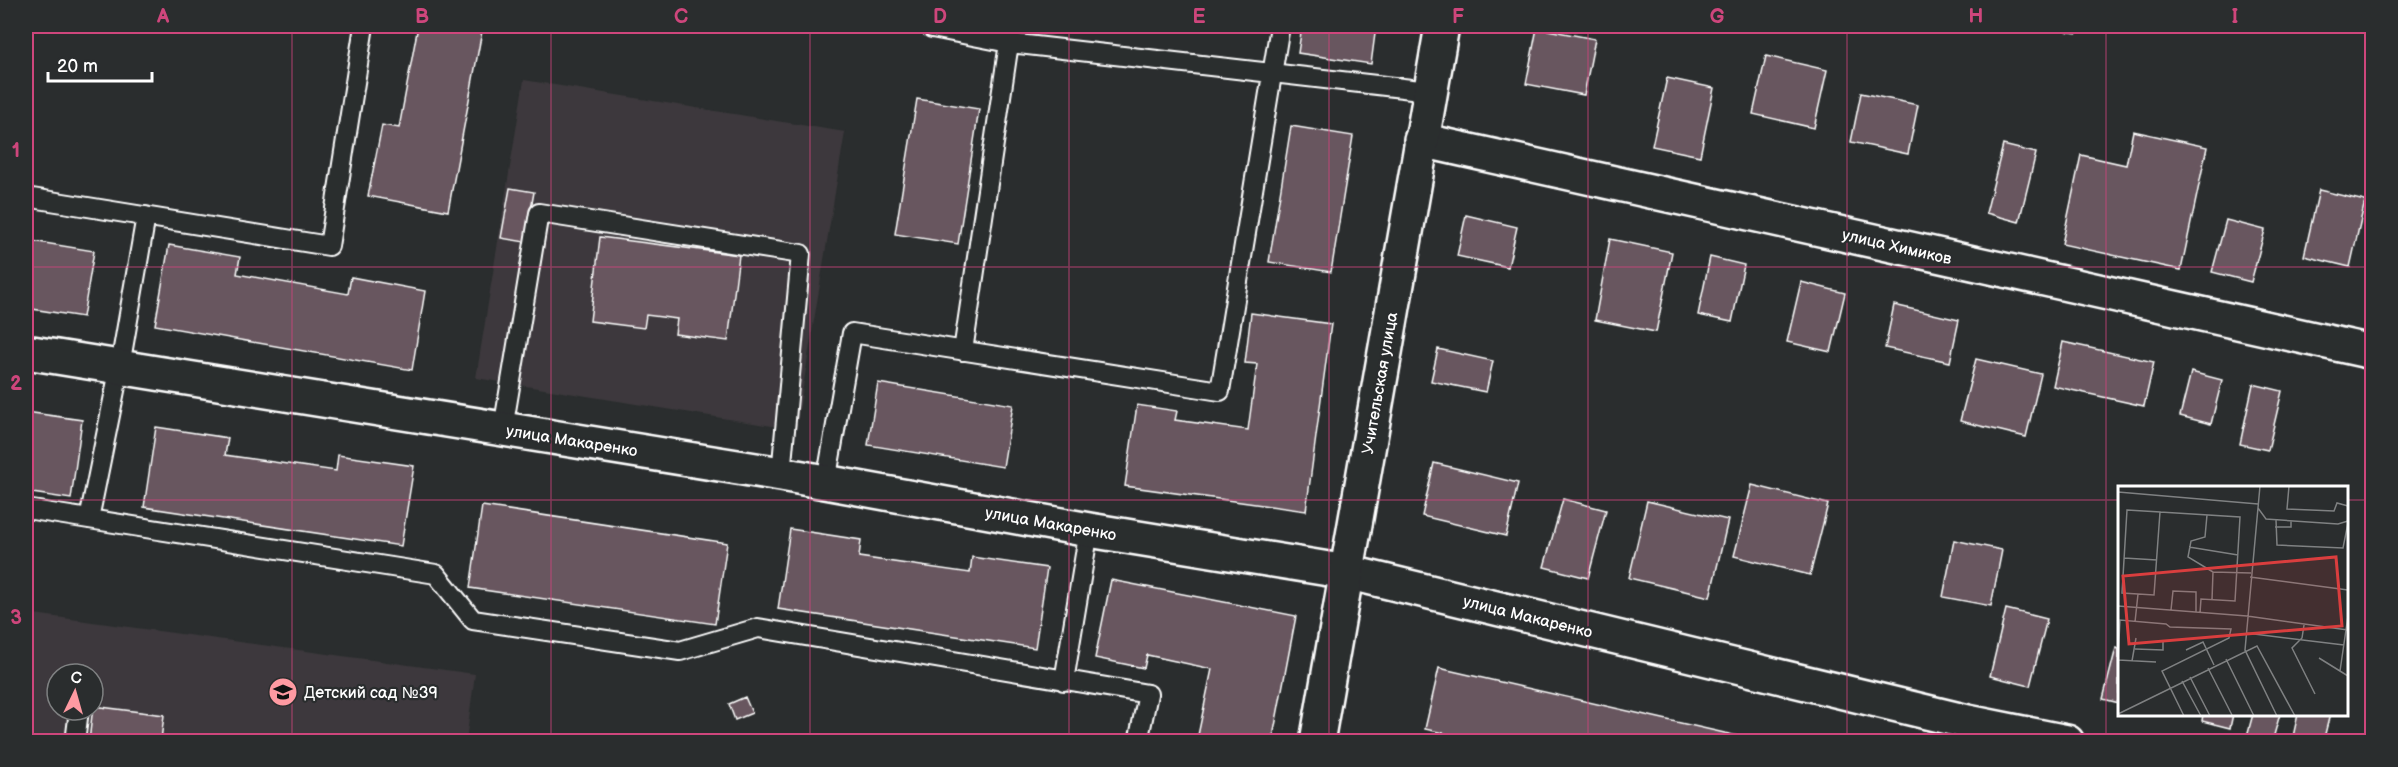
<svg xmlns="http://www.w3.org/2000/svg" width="2398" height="767" font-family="'Balsamiq Sans',sans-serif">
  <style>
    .built { fill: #3c393c; fill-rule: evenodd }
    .building { fill: #67565e; stroke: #fff; stroke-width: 1.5 }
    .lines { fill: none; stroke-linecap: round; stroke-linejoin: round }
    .lane-casing { stroke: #fff; stroke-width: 22 }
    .street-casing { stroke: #fff; stroke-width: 38 }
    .secondary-casing { stroke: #fff; stroke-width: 38 }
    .lane { stroke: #2a2d2e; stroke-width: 18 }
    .street { stroke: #2a2d2e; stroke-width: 33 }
    .secondary { stroke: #2a2d2e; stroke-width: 33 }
    .grid { fill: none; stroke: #ce467c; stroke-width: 1.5; stroke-opacity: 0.55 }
    .labels { text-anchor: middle; stroke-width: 4.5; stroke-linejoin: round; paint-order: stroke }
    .street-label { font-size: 16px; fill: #fff; stroke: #2a2d2e }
    .poi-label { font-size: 16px; fill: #fff; stroke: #2a2d2e; text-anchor: start }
    .inset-road { fill: none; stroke: #7f8182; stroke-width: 1.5 }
    .view { fill: #da3e3e; fill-opacity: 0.15; stroke: #da3e3e; stroke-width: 3 }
    .inset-edge { fill: none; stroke: #fff; stroke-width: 3 }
    .neatline { fill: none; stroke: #ce467c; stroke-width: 2 }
    .grid-label { font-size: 20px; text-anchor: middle; font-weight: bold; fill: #ce467c }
  </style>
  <rect width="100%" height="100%" fill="#2a2d2e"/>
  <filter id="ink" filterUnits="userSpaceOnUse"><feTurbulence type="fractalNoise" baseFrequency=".0167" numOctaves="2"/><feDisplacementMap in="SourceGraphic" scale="12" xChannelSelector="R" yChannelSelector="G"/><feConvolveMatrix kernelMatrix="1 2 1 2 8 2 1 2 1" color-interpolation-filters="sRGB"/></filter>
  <g filter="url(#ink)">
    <!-- built -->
    <path class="built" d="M524 80 845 132 796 430 476 378Z
      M34 614 475 674 466 741 26 742V657ZM57 674H93V710H57Z"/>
    <!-- building -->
    <path class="building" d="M418 26H483L448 211 368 196 382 125 399 128Z
      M1302 26H1376L1371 64 1298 53Z
      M2034 26H2078L2077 33 2034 27Z
      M1537 28 1595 39 1584 95 1526 84Z
      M1766 56 1827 70 1814 128 1753 114Z
      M1667 78 1714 88 1700 156 1652 146Z
      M1861 93 1918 105 1908 154 1851 142Z
      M917 99 979 109 958 244 895 234Z
      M1291 126 1353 136 1331 272 1269 262Z
      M2133 131 2207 147 2181 270 2062 244 2081 155 2126 165Z
      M2003 145 2036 153 2019 222 1986 213Z
      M510 188 534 192 525 242 501 238Z
      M2319 190 2365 201 2350 267 2304 256Z
      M1466 215 1517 227 1508 267 1457 256Z
      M2226 220 2265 230 2251 282 2212 272Z
      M600 237 739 255 728 341 675 334 677 319 646 315 644 328 590 321Z
      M1610 239 1672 252 1656 332 1595 320Z
      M26 240 94 251 83 317 26 308Z
      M169 245 240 257 237 274 348 294 351 277 425 291 412 370 155 325Z
      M1710 257 1744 265 1732 322 1698 315Z
      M1801 282 1845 293 1831 352 1787 342Z
      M1894 305 1959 320 1950 362 1885 348Z
      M1251 313 1331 324 1306 511 1125 486 1137 405 1177 411 1175 420 1248 430 1257 364 1245 363Z
      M2063 342 2154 362 2144 406 2053 386Z
      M1438 349 1493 361 1486 392 1431 381Z
      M1976 359 2041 374 2026 437 1960 421Z
      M2191 372 2222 380 2211 424 2180 416Z
      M878 383 1013 405 1003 467 868 445Z
      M2253 384 2282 391 2268 450 2240 444Z
      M26 412 82 420 71 499 26 492Z
      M156 427 228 438 225 455 336 471 338 455 414 466 401 546 144 507Z
      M1434 463 1518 483 1506 536 1422 516Z
      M1752 485 1828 504 1810 575 1734 556Z
      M1563 499 1606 510 1588 578 1544 567Z
      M1647 501 1728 520 1710 597 1629 578Z
      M482 506 727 543 715 624 470 588Z
      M790 529 861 540 859 557 970 573 972 557 1047 568 1035 648 778 609Z
      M1954 540 2002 550 1991 606 1943 597Z
      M1111 580 1296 616 1272 742H1188V738L1197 740 1212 669 1147 655 1144 668 1095 658Z
      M2006 609 2047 619 2030 686 1990 676Z
      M2116 648 2119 649V703L2103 699Z
      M1439 668 1764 742H1484L1425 729Z
      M745 697 752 713 735 720 729 704Z
      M93 706 164 715 161 740 173 742H89Z
      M2203 714H2233L2230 728 2202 721Z
      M2253 714H2280L2272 742 2247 736Z
      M2298 714H2330L2323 742 2292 741Z
      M293 735 343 742H292Z"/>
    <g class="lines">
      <!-- lane casing -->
      <g class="lane-casing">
        <path id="lane" d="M929 26 932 28 1009 43
          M26 197 329 246 364 26
          M963 351 1009 43 1429 91
          M503 429 539 213 801 254 781 474
          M826 482 852 333 1220 391 1280 26
          M26 509 436 574 473 620 680 651 758 628 1148 694 1138 742
          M89 519 120 366 146 216
          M1064 681 1089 530
          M75 742 79 710"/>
      </g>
      <!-- street casing -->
      <g class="street-casing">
        <path id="street" d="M1421 140 2372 352
          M26 352 781 474 1089 530 1347 572 1968 722 2067 742"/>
      </g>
      <!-- secondary casing -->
      <g class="secondary-casing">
        <path id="secondary" d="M1317 742 1442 26"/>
      </g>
      <!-- lane -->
      <use href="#lane" class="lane"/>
      <!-- street -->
      <use href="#street" class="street"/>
      <!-- secondary -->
      <use href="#secondary" class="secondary"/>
    </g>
  </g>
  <!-- grid -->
  <path class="grid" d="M292 26V742M551 26V742M810 26V742M1069 26V742M1329 26V742M1588 26V742M1847 26V742M2106 26V742M26 267H2372M26 500H2119M2346 500H2372"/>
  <!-- icons -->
  <defs>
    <g id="school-disc" transform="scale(1.5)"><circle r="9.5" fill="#ff9aa2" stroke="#2a2d2e"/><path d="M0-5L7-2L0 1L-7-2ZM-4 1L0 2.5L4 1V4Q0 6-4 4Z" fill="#111"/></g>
  </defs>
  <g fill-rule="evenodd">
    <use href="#school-disc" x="283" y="692"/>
  </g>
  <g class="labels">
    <!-- street labels -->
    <g class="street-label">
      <text transform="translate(1897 246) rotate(13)" y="6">улица Химиков</text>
      <text transform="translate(1379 383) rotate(-80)" y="6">Учительская улица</text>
      <text transform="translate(572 440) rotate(9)" y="6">улица Макаренко</text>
      <text transform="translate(1051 523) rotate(10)" y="6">улица Макаренко</text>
      <text transform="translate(1528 616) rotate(14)" y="6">улица Макаренко</text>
    </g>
    <!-- poi labels -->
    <g class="poi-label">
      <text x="304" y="698">Детский сад №39</text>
    </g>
  </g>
  <!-- overview -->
  <g transform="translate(2118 486)">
    <rect width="230" height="230" fill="#2a2d2e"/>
    <path class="inset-road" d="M142 0 127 164 159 230M171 0 169 23 216 25 219 17 230 20M0 6 140 18M140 22 148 33 220 38 230 35M9 24 42 26 36 109 4 107ZM42 26 122 31 117 115 83 113 82 127M89 29 87 51 73 55 70 71 95 86M158 34 159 59 225 62 230 37M157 41H173V35M71 61 120 69M6 72 39 74M132 91 230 104M94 114 95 86 133 87M0 120 129 130 230 144M53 124 55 105 78 106V126M17 136 20 108M186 139 184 152 174 162 197 208M128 147 226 159M17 163 45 164V155M68 164 85 156 96 179M201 172 230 190M108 173 136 230M0 174 2 134 48 138 52 141 113 143 111 152 44 185 66 230M0 174 38 176M14 175 18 152M90 182 114 229M222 185 230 130M72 191 92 230M64 195 83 230M0 228 139 160 177 230"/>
    <path class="view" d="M218 71 224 140 11 158 5 90Z"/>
    <rect width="230" height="230" class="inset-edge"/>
  </g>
  <!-- margin -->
  <rect width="2398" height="767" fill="none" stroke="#2a2d2e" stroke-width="66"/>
  <!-- north arrow -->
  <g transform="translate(75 692) rotate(5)"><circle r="28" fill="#2a2d2e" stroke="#7f8182" stroke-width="1.5"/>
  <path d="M0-4.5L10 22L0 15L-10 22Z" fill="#ff9aa2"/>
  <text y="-9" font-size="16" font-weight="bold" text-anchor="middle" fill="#ffffff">С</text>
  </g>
  <!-- scale -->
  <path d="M48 72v9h104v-9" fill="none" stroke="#ffffff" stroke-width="3"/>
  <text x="57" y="72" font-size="18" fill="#ffffff" stroke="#2a2d2e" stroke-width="4.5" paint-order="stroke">20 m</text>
  <rect x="33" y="33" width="2332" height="701" class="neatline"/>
  <g class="grid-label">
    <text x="163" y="23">A</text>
    <text x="422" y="23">B</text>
    <text x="681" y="23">C</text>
    <text x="940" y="23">D</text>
    <text x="1199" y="23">E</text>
    <text x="1458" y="23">F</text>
    <text x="1717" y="23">G</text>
    <text x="1976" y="23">H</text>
    <text x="2235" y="23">I</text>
    <text x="16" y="157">1</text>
    <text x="16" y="390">2</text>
    <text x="16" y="624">3</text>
  </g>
</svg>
